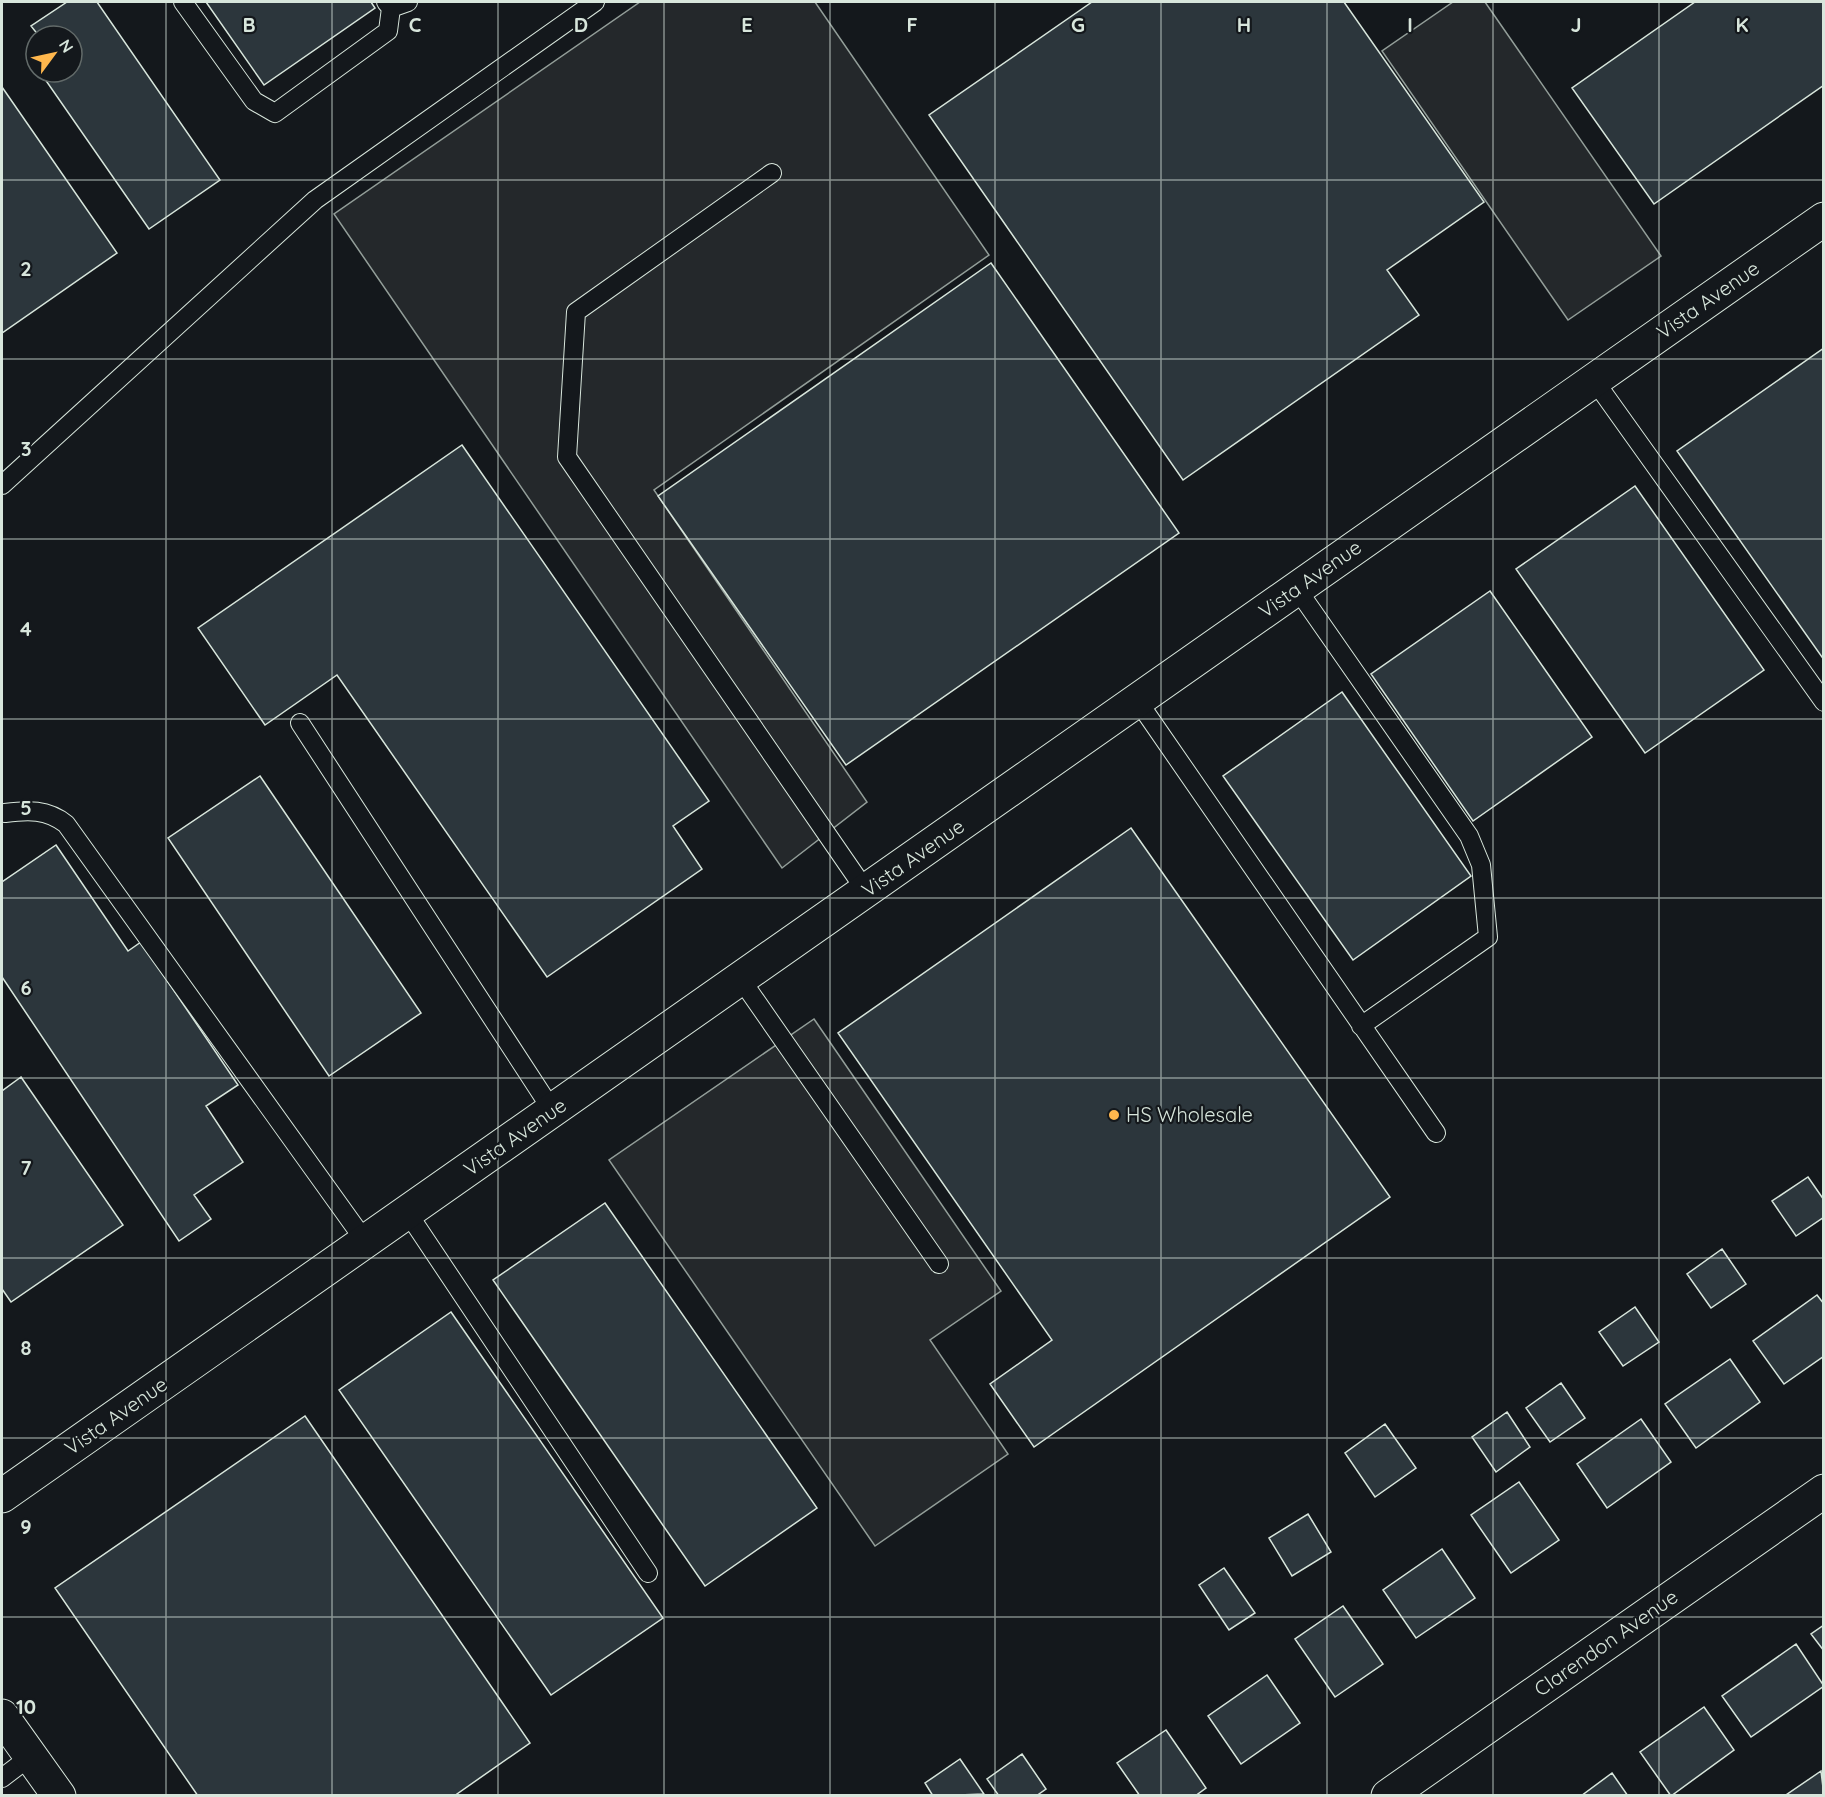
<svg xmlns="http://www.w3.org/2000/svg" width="1825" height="1797" font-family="Quicksand,sans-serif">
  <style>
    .parking { fill: #24282b; stroke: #939e99; stroke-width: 1.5 }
    .building { fill: #2c363c; stroke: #d8e6dc; stroke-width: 1.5 }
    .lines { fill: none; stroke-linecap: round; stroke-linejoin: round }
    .lane-casing { stroke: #d8e6dc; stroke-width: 20 }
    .street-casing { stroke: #d8e6dc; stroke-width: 35 }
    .lane { stroke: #14181c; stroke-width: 18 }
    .street { stroke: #14181c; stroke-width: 33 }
    .grid { fill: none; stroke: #d8e6dc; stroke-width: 1.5; stroke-opacity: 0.55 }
    .poi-dot { fill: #ffb74d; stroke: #14181c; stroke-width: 2 }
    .labels { text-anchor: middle; stroke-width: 4.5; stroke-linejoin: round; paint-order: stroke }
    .street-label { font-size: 20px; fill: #d8e6dc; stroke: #14181c }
    .poi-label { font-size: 20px; fill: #d8e6dc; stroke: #14181c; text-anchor: start }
    .grid-label { font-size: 20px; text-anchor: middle; font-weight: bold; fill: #d8e6dc; stroke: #14181c; stroke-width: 4.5; stroke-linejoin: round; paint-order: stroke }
  </style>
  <rect width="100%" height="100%" fill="#14181c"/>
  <!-- parking -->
  <path class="parking" d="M640 2H815L989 255 654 490 867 802 782 868 334 214Z
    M1453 2H1485L1661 256 1568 320 1382 51Z
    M814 1019 1001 1291 930 1340 1008 1454 875 1546 609 1160Z"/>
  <!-- building -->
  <path class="building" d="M67 2H97L220 180 149 229 40 72H72V36H39L31 26Z
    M206 2H371L375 8 264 85Z
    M1092 2H1344L1484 202 1387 270 1419 315 1183 480 929 115Z
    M1695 2H1824V85L1654 204 1572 88Z
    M2 87 117 253 2 333Z
    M991 263 1179 533 846 765 658 496Z
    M1824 348V660L1677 451Z
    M462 445 709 801 673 826 702 869 547 977 337 675 265 725 198 628Z
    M1635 486 1764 670 1645 753 1516 569Z
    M1490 591 1592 737 1473 821 1371 674Z
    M1342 692 1471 876 1353 960 1223 776Z
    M260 776 421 1013 329 1076 168 838Z
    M1131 828 1390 1197 1034 1447 990 1384 1052 1340 838 1033Z
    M56 845 128 951 141 942 238 1085 206 1106 243 1162 194 1195 211 1219 179 1241 2 977V882Z
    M21 1077 123 1225 11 1302 2 1289V1091Z
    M1808 1177 1824 1200V1217L1796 1236 1772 1201Z
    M605 1203 817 1508 705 1586 493 1280Z
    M1722 1249 1746 1284 1711 1308 1687 1274Z
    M1817 1295 1824 1304V1356L1784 1384 1753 1341Z
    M1635 1307 1659 1342 1623 1366 1599 1332Z
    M451 1312 663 1618 551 1695 339 1390Z
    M1730 1359 1760 1402 1696 1448 1665 1404Z
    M1561 1383 1585 1418 1550 1442 1526 1408Z
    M1507 1412 1530 1447 1496 1472 1472 1437Z
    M305 1416 530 1743 454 1796H198L55 1588Z
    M1641 1419 1671 1462 1607 1508 1577 1464Z
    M1385 1424 1416 1468 1375 1497 1345 1453Z
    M1519 1482 1559 1540 1511 1573 1471 1515Z
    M1308 1514 1331 1552 1292 1576 1269 1538Z
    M1442 1549 1475 1598 1416 1638 1383 1590Z
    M1224 1568 1255 1613 1229 1630 1199 1585Z
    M1343 1606 1383 1664 1335 1697 1295 1639Z
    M1824 1625V1651L1811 1634Z
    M1796 1644 1824 1686 1751 1737 1722 1696Z
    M1267 1675 1300 1723 1241 1764 1208 1716Z
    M1704 1707 1734 1750 1671 1796 1640 1752Z
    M1166 1730 1206 1788 1195 1796H1140L1117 1763Z
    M1022 1754 1046 1789 1036 1796H999L987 1779Z
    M960 1759 984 1794 933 1796 925 1783Z
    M1821 1771 1824 1796H1786V1795Z
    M1612 1773 1628 1796H1581Z"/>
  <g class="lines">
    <!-- lane casing -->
    <g class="lane-casing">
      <path id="lane" d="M183 2 254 101 275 113 388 31 391 8 386 2
        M391 8 408 2
        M772 173 576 312 567 457 866 891
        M1594 380 1824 702
        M2 485 315 200 595 2
        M1297 589 1469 836 1481 865 1488 937 1361 1026
        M1137 700 1436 1133
        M300 723 552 1110
        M5 813C28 810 47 809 66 824L365 1241
        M740 978 939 1264
        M407 1212 648 1573
        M2 1778 31 1756"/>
    </g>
    <!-- street casing -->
    <g class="street-casing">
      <path id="street" d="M2 1496 1824 219
        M2 1716 59 1796
        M1388 1796 1824 1491"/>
    </g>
    <!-- lane -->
    <use href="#lane" class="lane"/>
    <!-- street -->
    <use href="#street" class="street"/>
  </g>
  <!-- grid -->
  <path class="grid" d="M166 2V1796M332 2V1796M498 2V1796M664 2V1796M830 2V1796M995 2V1796M1161 2V1796M1327 2V1796M1493 2V1796M1659 2V1796M2 180H1824M2 359H1824M2 539H1824M2 719H1824M2 898H1824M2 1078H1824M2 1258H1824M2 1438H1824M2 1617H1824"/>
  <!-- markers -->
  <circle class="poi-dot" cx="1114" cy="1115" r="6"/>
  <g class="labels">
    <!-- street labels -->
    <g class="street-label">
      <text transform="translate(1708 300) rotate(-35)" y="7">Vista Avenue</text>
      <text transform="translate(1310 579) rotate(-35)" y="7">Vista Avenue</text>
      <text transform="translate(913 858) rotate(-35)" y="7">Vista Avenue</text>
      <text transform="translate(515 1137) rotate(-35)" y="7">Vista Avenue</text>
      <text transform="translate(116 1416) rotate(-35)" y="7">Vista Avenue</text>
      <text transform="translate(1606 1643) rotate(-35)" y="7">Clarendon Avenue</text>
    </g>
    <!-- poi labels -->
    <g class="poi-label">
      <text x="1126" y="1122">HS Wholesale</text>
    </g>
  </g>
  <g class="grid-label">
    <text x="249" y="32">B</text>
    <text x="415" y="32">C</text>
    <text x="581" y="32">D</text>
    <text x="747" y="32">E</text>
    <text x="912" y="32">F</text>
    <text x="1078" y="32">G</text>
    <text x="1244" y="32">H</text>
    <text x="1410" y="32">I</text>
    <text x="1576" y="32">J</text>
    <text x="1742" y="32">K</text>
    <text x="26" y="276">2</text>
    <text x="26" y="456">3</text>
    <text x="26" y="636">4</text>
    <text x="26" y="815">5</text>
    <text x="26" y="995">6</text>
    <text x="26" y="1175">7</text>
    <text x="26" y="1355">8</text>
    <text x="26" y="1534">9</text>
    <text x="26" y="1714">10</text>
  </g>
  <!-- border -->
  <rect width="1825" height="1797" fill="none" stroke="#d8e6dc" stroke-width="6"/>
  <!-- north arrow -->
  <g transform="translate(54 54) rotate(57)"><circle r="28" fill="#14181c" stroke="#626a69" stroke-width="1.5"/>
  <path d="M0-4.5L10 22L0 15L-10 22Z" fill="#ffb74d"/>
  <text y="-9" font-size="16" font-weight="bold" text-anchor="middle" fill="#d8e6dc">N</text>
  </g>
</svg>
